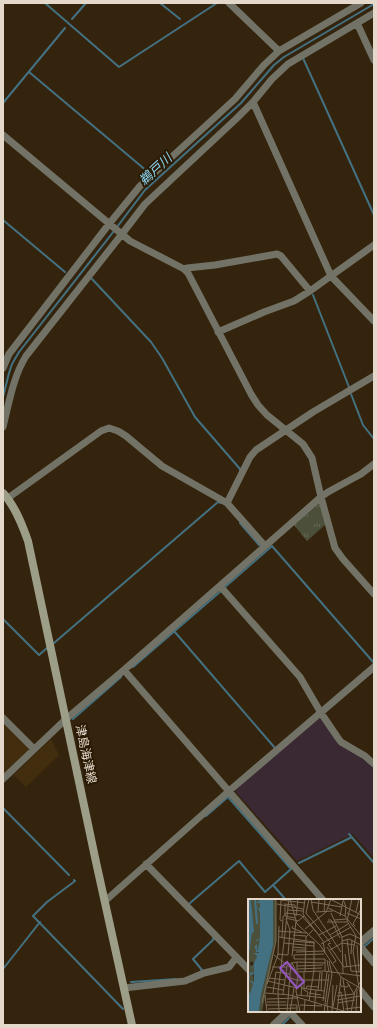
<svg xmlns="http://www.w3.org/2000/svg" width="377" height="1028" font-family="Montserrat,'Noto Sans JP',sans-serif">
  <style>
    .commercial { fill: #3a2933 }
    .built { fill: #422d0e }
    .grass { fill: url(#grass-tufts) }
    .lines { fill: none; stroke-linecap: round; stroke-linejoin: round }
    .stream { stroke: #437182; stroke-width: 2 }
    .minor { stroke: #727366; stroke-width: 7 }
    .tertiary { stroke: #727366; stroke-width: 8 }
    .secondary { stroke: #9d9e88; stroke-width: 8 }
    .labels { text-anchor: middle; stroke-width: 4; stroke-linejoin: round; paint-order: stroke }
    .street-label { font-size: 12px; fill: #e3d8ca; stroke: #2a1a04 }
    .water-label { font-size: 13px; font-style: italic; fill: #8ad8f6; stroke: #2a1a04 }
    .inset-river { fill: none; stroke: #437182; stroke-width: 2 }
    .inset-road { fill: none; stroke: #7b6c59; stroke-width: 1 }
    .view { fill: #9557c2; fill-opacity: 0.15; stroke: #9557c2; stroke-width: 2 }
    .inset-edge { fill: none; stroke: #e3d8ca; stroke-width: 2 }
  </style>
  <defs>
    <pattern id="grass-tufts" width="24" height="20" patternUnits="userSpaceOnUse"><rect width="24" height="20" fill="#4c4f39"/><path d="M3 7l-1-3M5 7V3M7 7l1-3M15 17l-1-3M17 17v-4M19 17l1-3" fill="none" stroke="#666854"/></pattern>
  </defs>
  <rect width="100%" height="100%" fill="#35240d"/>
  <!-- commercial -->
  <path class="commercial" d="M321 717 338 742 363 757 374 766V858L353 834 297 861 236 792V788Z"/>
  <!-- built -->
  <path class="built" d="M3 720 31 748 3 776Z
    M51 739 59 755 26 787 14 775Z"/>
  <!-- grass -->
  <path class="grass" d="M321 502 326 524 307 541 294 525Z"/>
  <g class="lines">
    <!-- stream -->
    <path class="stream" d="M45 3 119 67 217 3
      M160 3 180 19
      M72 19 86 3
      M303 58 374 215
      M29 72 148 172
      M3 103 65 28
      M3 220 65 272
      M117 227 145 190 241 103 274 65 284 57 374 4
      M92 279 151 342 162 358 195 417 240 469V470
      M313 295 349 387
      M351 394 363 425 374 439
      M3 397 9 373 12 364 19 352 114 231
      M240 523 259 545
      M225 587 272 546 374 663
      M3 619 39 655 47 648
      M174 631 275 748
      M54 643 218 502 221 503
      M133 667 221 591
      M73 719 121 677
      M3 808 69 875
      M206 816 228 797 291 869 273 885
      M349 834 374 863
      M299 863 352 837
      M74 880 75 881 47 902 33 916 123 1009
      M190 903 239 861 265 892 273 885 286 900
      M365 946 374 938
      M3 969 40 922
      M201 971 202 970 193 959 214 939 213 938
      M131 982 176 979
      M282 1025 289 1018"/>
    <!-- minor -->
    <path class="minor" d="M229 3 279 51
      M357 23 374 60
      M253 102 331 276 374 321
      M3 135 130 241 184 269 188 273 251 394 258 405 267 415 303 444 312 458 321 497 335 548 343 559 374 594
      M184 269 187 268 215 265 277 254 281 256 310 291
      M218 332 264 312 294 301 310 291 374 245
      M3 368 9 354 109 224 140 186 235 99 264 65 279 51 361 3
      M3 427C9 403 13 377 26 356L122 234 145 204 236 119 253 102 272 79 288 64 374 13
      M8 498 101 431 109 428 118 431 126 436 162 466 227 503 265 546
      M227 503 250 457 256 450 313 412 374 376
      M220 586 300 677 321 713 338 738 341 742 365 756 374 764
      M124 670 323 900
      M3 718 34 749
      M3 779 66 719 124 670 321 497 328 492 361 474 374 464
      M146 864 249 970
      M105 901 229 791 374 667
      M360 946 374 963
      M124 988 185 981 204 973 229 967 236 958
      M360 990 374 1007
      M289 1011 302 1025"/>
    <!-- tertiary -->
    <path class="tertiary" d="M360 943 374 931
      M274 1025 289 1011"/>
    <!-- secondary -->
    <path class="secondary" d="M3 493C15 506 22 524 28 541L96 862 132 1025"/>
  </g>
  <g class="labels">
    <!-- street labels -->
    <g class="street-label">
      <text transform="translate(86 754) rotate(78)" y="4">津島海津線</text>
    </g>
    <!-- water labels -->
    <g class="water-label">
      <text transform="translate(155 169) rotate(-43)" y="5">鵜戸川</text>
    </g>
  </g>
  <!-- overview -->
  <g transform="translate(248 899)">
    <rect width="113" height="113" fill="#35240d"/>
    <path d="M3 0 13 2V41L7 65 3 62 2 66 7 67 6 73 10 75 5 74 6 83 0 105V64L4 30ZM25 0H28V41L14 113H11L13 96 24 47Z" fill="#4c4f39"/>
    <path d="M0 0 3 1 6 33 4 34 0 64ZM9 0 10 3 12 0H25V46L13 96 11 113H0V89L2 95 5 85 2 82H5V84L6 83V75L2 76 1 84 0 81 2 73 6 74V66L3 71 9 57 6 54H11L10 53H8V50H7V47L9 45V53L12 41 8 42V41L12 40V14L9 7 12 10V4H9Z" fill="#437182"/>
    <path class="inset-river" d="M7 0 9 25"/>
    <path class="inset-road" d="M42 0 49 25 72 46 93 78M57 0 55 15 75 42 77 54M61 0 58 14 82 43M63 0 65 11 93 53M82 0 113 16M95 0 98 8 97 17 113 37M104 0 99 22 108 37 105 52 113 101M33 1 57 4M33 1 32 21 34 22M63 3 94 8M29 5 55 10M36 5 47 6V9M37 7V17L47 19M80 9 97 17M40 11 55 12M70 12 71 0M68 13 85 12M76 13 77 0M108 13 111 0M83 14 94 38 95 75M99 14 113 20M46 15 53 16 71 36 88 27M48 17 50 0M92 17 95 2M38 19 50 22 56 17M80 21H83L92 39M86 21 99 20M79 23H99M45 27 44 29 54 33M107 27 105 25 113 10M57 30 78 13 83 0M30 32 59 34M45 36 58 37M82 36 100 25M31 38 66 43M94 38 102 35 113 40M34 39 35 18 38 14 46 15M99 40 103 72 113 73M45 42 67 44M94 42 101 40 113 46M113 43V65M36 44 66 47M83 44 80 45 96 68 113 66M94 44 107 46M73 45 103 28M109 46 111 73M44 48 57 49M79 48 88 62 85 64M44 51H57M82 51 94 44M48 53 76 52M29 55 40 56 42 31 38 20M97 55 99 68M103 55 104 41M26 56 48 73 76 72 113 77M44 57 48 22M46 60H77V72M46 60V56L76 55M79 61 81 73M81 62 84 75M44 64 50 76 48 92 52 113M49 67 75 66M24 68H39M49 70 74 69M49 72V63L77 64M56 73V91L60 93 59 97M57 73 58 38 65 31M37 77 48 81H81M93 78 112 89M21 79 37 81M95 80 100 113M20 82 49 89M99 83 106 95M92 84 93 87 98 88 102 86M19 85 30 56 31 27M50 87H54L53 97M19 88 35 91M53 89 76 92M58 90 59 87 70 88M70 92 72 73M73 92 74 73M17 94 42 96 99 113M25 94 28 73 42 75M61 94 73 96M90 94 93 93 96 113M35 95 39 67M17 96 19 113M49 96 77 99M89 97 106 95M19 100 49 99M89 101 112 97M61 102 66 71V43M75 102 79 73M19 103H38M14 104 28 42V0M90 104 107 101M18 106H39M41 106H49V113M52 106 74 107M85 108 89 86M20 110 49 109M97 110 113 108M31 113 30 93 41 0M39 113 43 64 49 63M42 113 46 89M56 113 57 101M66 113 68 91M76 113 81 75M80 113 79 105 84 75M84 113 85 86M89 113 93 78M103 113 107 92 113 82M108 113 109 90"/>
    <path class="view" d="M39 63 56 83 49 89 32 69Z"/>
    <rect width="113" height="113" class="inset-edge"/>
  </g>
  <!-- border -->
  <rect width="377" height="1028" fill="none" stroke="#e3d8ca" stroke-width="8"/>
</svg>
